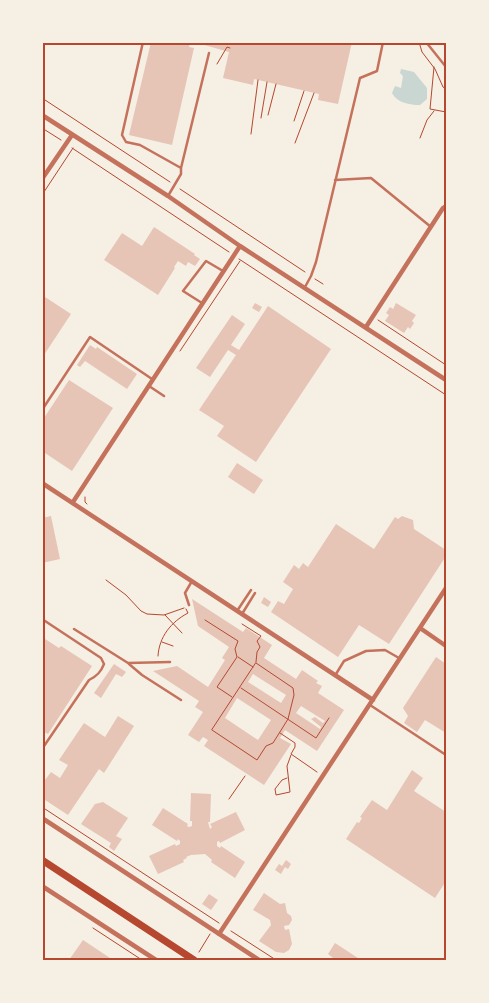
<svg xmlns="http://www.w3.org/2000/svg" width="489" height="1003" font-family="'Titillium Web',sans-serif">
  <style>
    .water { fill: #c9d6d2 }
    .building { fill: #e6c5b7; fill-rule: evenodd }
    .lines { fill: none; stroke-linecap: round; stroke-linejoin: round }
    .path { stroke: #b5482f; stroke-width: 1 }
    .service { stroke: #c5725c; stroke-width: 2.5 }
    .minor { stroke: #c5725c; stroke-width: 4.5 }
    .primary { stroke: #b5482f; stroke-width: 7 }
    .neatline { fill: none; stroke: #b5482f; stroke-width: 2 }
  </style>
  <rect width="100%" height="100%" fill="#f6efe4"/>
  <!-- water -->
  <path class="water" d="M401 69 414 72 427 88V99L420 105C410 105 397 103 392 93L395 86 401 88 403 76 400 73Z"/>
  <!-- building -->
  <path class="building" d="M151 42H190L189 47 194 48 172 145 129 135Z
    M194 42H352L338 104 318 100 319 94 254 79 253 85 223 78 229 52Z
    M154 227 195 254 194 255 200 259 195 266 188 262 186 266 178 261 174 267 175 268 158 295 104 260 122 233 142 246Z
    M42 295 71 314 42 358Z
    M255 303 262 307 259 312 252 308Z
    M396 303 416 315 412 321 414 323 410 329 408 327 404 333 385 321 389 315 386 313 390 307 393 309Z
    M268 306 331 349 256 462 217 436 224 426 199 410 236 355 228 350 210 377 196 368 232 315 245 324 231 345 239 350Z
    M90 345 96 349 97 347 137 374 127 389 85 361 80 367 77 365Z
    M69 380 113 408 72 471 42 451V421Z
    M237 463 263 480 254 494 228 477Z
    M51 516 60 559 42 563V518Z
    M402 516 413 520 414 529 446 550V556L389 644 359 625 338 657 271 612 278 601 284 604 293 589 283 582 294 565 299 569 303 563 308 567 336 524 374 549 395 517 398 519Z
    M264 597 271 602 268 607 261 603Z
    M192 599 243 632 246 628 272 645 264 658 296 679 302 670 318 681 316 683 322 686 318 693 344 710 317 751 285 730 280 738 291 744 264 785 204 746 208 740 203 737 199 742 188 735 203 712 195 707 199 701 153 671 177 666 208 687 225 660 222 658 229 647 198 626ZM253 674 286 695 281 703 248 682ZM237 698 271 720 258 740 225 718ZM301 706 325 721 323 723 315 717 311 719 321 727 320 729 296 713Z
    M42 637 59 648 61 646 92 666 48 734 42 731Z
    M436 657 446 664V733L425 720 417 732 404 723 408 716 403 708Z
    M114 664 126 672 122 677 116 674 101 698 94 693Z
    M118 716 134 726 104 773 99 769 68 815 42 798V784L51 772 60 778 68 765 59 760 84 723 105 737Z
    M412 770 423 778 414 791 446 812V881L435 898 346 839 357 822 359 823 362 818 360 817 372 800 387 810Z
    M191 793 211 794 210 822H208L210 829 212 827 210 824 236 812 245 830 220 843 219 841 217 842V846L220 848 221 846 245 862 235 878 211 862 212 860 205 854 191 855 186 857 187 858 183 860 184 862 158 874 149 856 175 844 176 846 180 844V841L178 839 177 841 152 825 163 808 188 824 187 826 189 827 192 826V821H190Z
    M103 802 128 818 116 836 122 839 114 851 109 847 111 843 81 824 95 804Z
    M286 860 291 864 288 869 285 867 281 874 275 870 279 864 282 866Z
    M264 893 280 904 285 903 287 913 291 916 292 920 289 925 284 926 285 930 289 929 292 944 289 950 284 953 276 952 259 941 271 925 270 920 253 910Z
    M209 894 218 900 211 910 202 904Z
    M83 940 113 960H69Z
    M335 943 361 960H331L333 958 328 954Z"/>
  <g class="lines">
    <!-- path -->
    <path class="path" d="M419 42 422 52 435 69 443 87 446 89
      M217 64 227 47 230 48
      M434 67 430 109 446 112
      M42 98 170 182
      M268 115 276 84
      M261 118 267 82
      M294 121 304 91
      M42 128 61 140
      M251 134 258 80
      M420 138 427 120 434 111
      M295 143 314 93
      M72 148 229 252
      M180 189 305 272
      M42 195 73 148
      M239 259 446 395
      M315 279 323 284
      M378 320 446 365
      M180 351 240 261
      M85 497V502L87 504
      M106 580 126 595 141 611 147 614 164 615 184 608
      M165 615 182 633
      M205 620 238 641 235 649 237 657 217 687 232 697
      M242 624 261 636 257 641 260 647 257 652 256 662
      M162 642 173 646
      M158 656C159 637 171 622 188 613L186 609
      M238 657 253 667
      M256 663 293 688 294 695 288 719 273 743 266 746 257 760 212 730Z
      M241 688 316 738 329 718
      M280 733 295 743V747L291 754 317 772
      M287 778 282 780 275 789 276 795 290 792 287 766 291 755
      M229 799 245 776
      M42 807 219 923
      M93 928 142 960
      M231 931 276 960
      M199 952 210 934"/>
    <!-- service -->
    <path class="service" d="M143 42 122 135 126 142 140 145 181 168
      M426 42 446 67
      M335 180 371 178 431 227
      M168 196 181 174V168L209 53
      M305 287 311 276 316 262 360 78 377 71 383 42
      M202 303 183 291 206 261 223 271
      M149 386 164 396
      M42 410 90 337 152 379
      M189 605 185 593 192 581
      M237 611 251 590
      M242 614 255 593
      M42 619 101 658 104 664C101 672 97 676 89 680L42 749
      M74 629 128 663 170 662
      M129 664 142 675 181 700
      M336 674 344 661 366 651 385 650 399 658
      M370 705 446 755"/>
    <!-- minor -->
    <path class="minor" d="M42 115 168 196 240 246 446 380
      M42 179 72 135
      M366 327 443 208 446 206
      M42 483 373 700
      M73 502 240 246
      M420 628 446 646
      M42 818 259 960
      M42 886 156 960
      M219 934 446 588"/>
    <!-- primary -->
    <path class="primary" d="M42 860 194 960"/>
  </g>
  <!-- border -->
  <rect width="489" height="1003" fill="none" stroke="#f6efe4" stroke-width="88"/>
  <rect x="44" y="44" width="401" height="915" class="neatline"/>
</svg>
